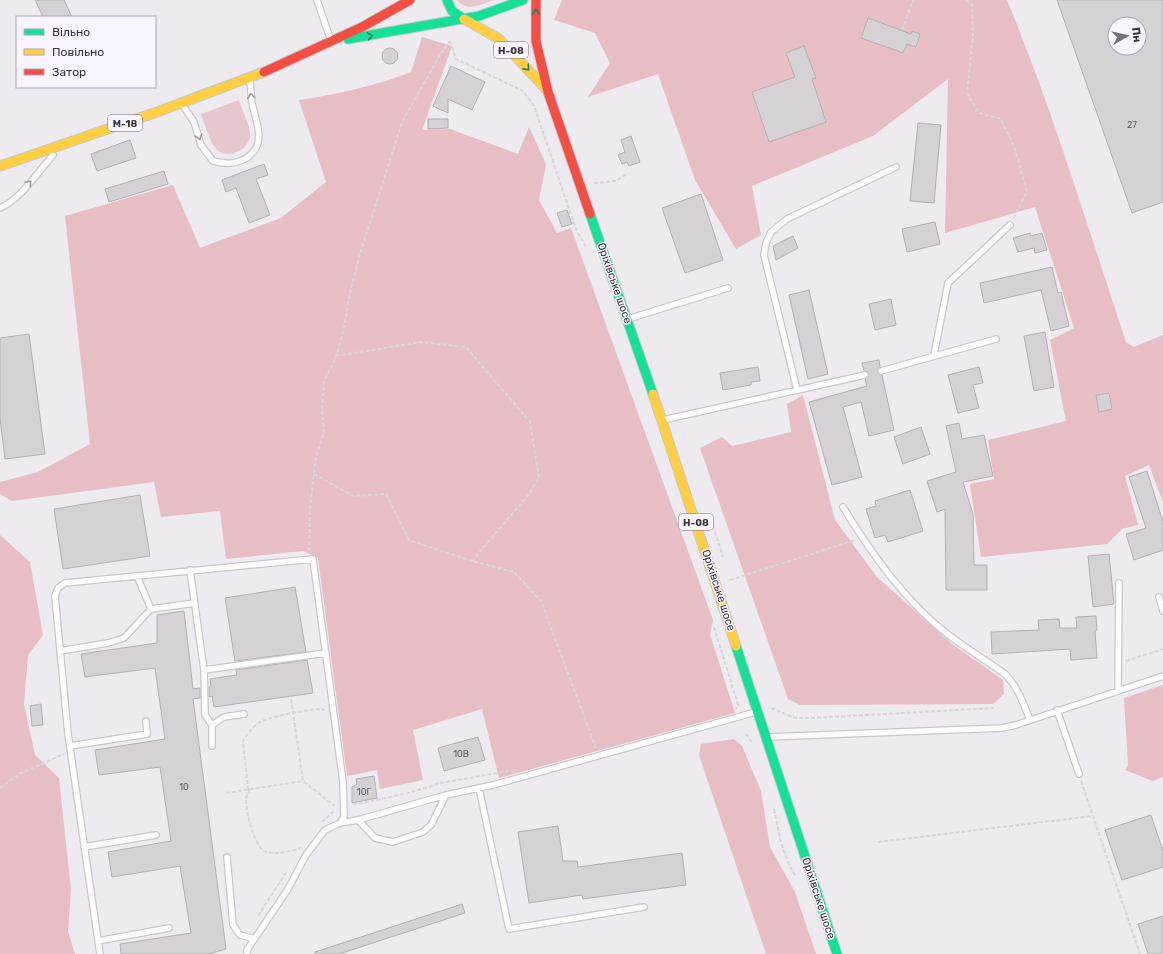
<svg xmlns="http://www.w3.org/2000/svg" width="1163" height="954" font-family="Rubik,sans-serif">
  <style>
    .green { fill: #e6c7cd }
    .forest { fill: #e8bec5 }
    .building { fill: #d5d1d5; stroke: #b3b0b4; fill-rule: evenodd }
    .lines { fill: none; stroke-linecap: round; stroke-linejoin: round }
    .lane-casing { stroke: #cac7cd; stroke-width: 8 }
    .fast-casing { stroke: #cac7cd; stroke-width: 11 }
    .slow-casing { stroke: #cac7cd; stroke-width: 11 }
    .jam-casing { stroke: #cac7cd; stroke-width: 11 }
    .path { stroke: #d7d6d8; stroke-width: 2; stroke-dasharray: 4 2; stroke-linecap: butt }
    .lane { stroke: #fcfcfd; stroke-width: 5.5 }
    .fast { stroke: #16e098; stroke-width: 9 }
    .slow { stroke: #ffcf43; stroke-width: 9 }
    .jam { stroke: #f24e42; stroke-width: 9 }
    .oneway { stroke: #288164 }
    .oneway2 { stroke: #99989b }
    .labels { text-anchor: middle; stroke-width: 3; stroke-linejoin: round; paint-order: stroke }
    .number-label { font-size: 9px; fill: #5e5a60 }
    .shield { fill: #f9f4ff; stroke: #706d74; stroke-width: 1 }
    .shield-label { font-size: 10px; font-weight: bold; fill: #363339 }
    .street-label { font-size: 11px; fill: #363339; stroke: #f9f4ff }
  </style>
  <rect width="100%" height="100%" fill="#edeaf0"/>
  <!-- green -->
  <path class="green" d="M457 0H494C482 4 467 13 457 0Z
    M239 100C242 110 249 123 250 133 251 151 224 162 214 146 208 137 205 124 201 114Z"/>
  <!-- forest -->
  <path class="forest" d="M562 0H1007C1053 111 1088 228 1126 342L1134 347 1163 335V502L1149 465 1125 476 1138 525 1122 529 1107 544 981 557 970 484 994 479 988 440 1066 421 1050 340 1074 328 1035 207 945 233 948 79 873 136 752 186 761 235 736 249 695 180 658 74 588 97 610 63 595 33 554 20Z
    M422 37 452 46 422 130 450 129 518 154 529 127 546 164 539 200 557 233 571 228 713 620 710 634 735 713 499 778 482 709 413 730 423 780 380 789 377 770 347 776 318 558 303 551 226 559 220 511 161 517 154 482 12 501 0 494V482L38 472 90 444 65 216 173 185 200 248 281 218 326 182 299 100C338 94 375 86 411 72Z
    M803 395 835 520 877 577 952 644 1003 680 1004 694 993 704 800 705 788 699 700 448 722 437 732 446 791 432 787 404Z
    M0 535 30 562 43 635 28 655 24 704 35 755 59 778 71 890 68 931 75 954H0Z
    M1163 685V777L1153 781 1125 770 1128 765 1124 698Z
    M734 739 742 746 761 791 770 847 795 892 816 954H766L699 755 701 744Z"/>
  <!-- building -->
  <path class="building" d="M35 0H64L72 17H43Z
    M1057 0H1163V202L1132 213ZM1115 24H1139V48H1115Z
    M868 18 911 34 912 31 920 34 916 47 907 44 903 53 861 38Z
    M804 46 816 78 812 79 826 122 769 142 752 92 795 77 786 53Z
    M382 56a8 8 0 1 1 16 0a8 8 0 1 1-16 0Z
    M451 66 485 82 472 110 448 99V113L433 106Z
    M428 119H448V128L428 129Z
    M918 123 941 125 934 203 910 201Z
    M631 136 640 162 629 166 627 162 622 164 618 155 625 152 621 140Z
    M130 140 136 158 97 171 91 154Z
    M264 164 268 175 256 179 270 215 249 223 236 188 226 192 222 180Z
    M164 171 168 184 109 202 105 189Z
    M701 194 723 260 685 273 662 208Z
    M567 210 572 224 562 227 557 213Z
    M935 222 940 244 907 252 902 229Z
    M1030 233 1031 236 1042 233 1047 250 1035 253 1034 248 1018 252 1013 238Z
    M793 236 798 248 776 260 773 246Z
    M1052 267 1058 293 1061 292 1069 326 1051 331 1041 290 984 303 980 283Z
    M809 290 828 374 808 379 789 295Z
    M891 299 896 325 875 330 869 304Z
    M1045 332 1054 387 1034 391 1024 336Z
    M29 334 45 454 5 459 0 419V338Z
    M879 360 880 367 877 372 882 375 894 430 869 436 861 402 843 407 862 477 832 485 809 402 867 386 865 379 869 374 868 372 864 371 862 363Z
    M758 367 760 381 751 382V385L723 390 720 373Z
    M979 367 983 383 973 385 979 408 958 413 948 375Z
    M1109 393 1112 409 1099 412 1096 395Z
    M959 423 962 439 984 435 993 476 963 482 973 514 974 565H987V590H946L945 509 937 512 927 481 956 472 946 426Z
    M921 427 930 454 903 464 894 437Z
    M1147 471 1163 522V550L1134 560 1126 534 1146 528 1129 477Z
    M910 490 923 531 888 542 885 535 875 538 866 509 876 506 875 501Z
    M140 495 150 556 63 569 54 509Z
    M1109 554 1114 604 1093 607 1088 556Z
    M295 587 306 652 235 661 225 598Z
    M184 611 193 689 200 688V698L193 699 226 949 209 954H121L120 944 191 933 180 866 112 877 108 852 171 841 160 767 99 775 95 750 165 739 155 668 85 677 81 654 157 643V615Z
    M1096 616 1097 630 1095 631 1097 658 1071 660 1070 649 992 654 991 632 1039 630 1038 620 1059 619 1060 628H1077L1076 617Z
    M307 660 313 693 214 707 212 696 209 697V687L211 686 210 679 237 675 236 670Z
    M41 704 43 725 32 726 30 706Z
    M478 737 485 760 444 771 438 748Z
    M374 776 377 798 352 803V787L357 784 356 779Z
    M1151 815 1163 851V867L1122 880 1105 830Z
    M558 826 563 861H577L578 867 682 853 686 885 583 899 582 895 529 903 518 832Z
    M462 904 465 913 339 954H315V952Z
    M1163 916V954H1148L1138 924Z"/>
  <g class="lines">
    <!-- lane casing -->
    <g class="lane-casing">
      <path id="lane" d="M317 0 330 38
        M184 107 194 122 201 145 213 161C226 164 236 165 248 157 267 143 256 122 252 103 251 96 251 89 250 82
        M0 208C20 200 39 171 53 155
        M628 319 728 288
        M934 355 948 283 1010 225
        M881 371 996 339
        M797 390 764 255 766 243 771 232 787 219 896 167
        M663 420 865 375
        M843 507C872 554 905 602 950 636 967 649 987 661 1005 674 1018 687 1023 703 1030 720
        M190 570 204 670 326 653
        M137 576 151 609 195 603
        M1159 597 1163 611
        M60 651 108 643 124 638 151 609
        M204 670 205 715 212 725
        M1118 690 1119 583
        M1057 710 1079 774
        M767 737 1002 728 1016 725 1163 676
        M70 746 147 734 146 721
        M212 746V725L224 717 244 714
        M479 788 509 929 644 907
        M358 820 375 838 393 842 423 832 431 825 446 795
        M84 847 156 835
        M227 857 233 925 240 935 254 939
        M98 941 169 928
        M100 954 68 734 55 596 58 588 65 583 313 559 343 782 344 817 340 823
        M247 954V950L288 889 306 855 325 830 340 823 358 820 446 795 493 785 756 712"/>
    </g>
    <!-- fast casing -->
    <g class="fast-casing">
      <path id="fast" d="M447 0 452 11 464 19
        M348 39 479 16 523 0
        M590 214 653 394
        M736 646 837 954"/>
    </g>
    <!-- slow casing -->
    <g class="slow-casing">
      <path id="slow" d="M464 19 499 39 547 90
        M0 166 157 112 264 72
        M653 394 736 646"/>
    </g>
    <!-- jam casing -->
    <g class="jam-casing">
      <path id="jam" d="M536 0V41L548 92 590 214
        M264 72 362 27 410 0"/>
    </g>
    <!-- path -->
    <path class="path" d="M966 0 972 4 973 36 967 93 979 113 1001 119 1014 146 1027 192 1013 219
      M902 30 913 0
      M450 41 456 59 523 91 534 106 577 232 586 246
      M594 183 616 181 628 173
      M336 356 421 342 466 347 530 422 539 478 529 494 472 561
      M314 474 353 496 386 494 409 540 472 561 514 572 541 601 596 748
      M711 520 723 557
      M309 551 310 507 316 456 324 433 322 409 324 381 336 357 344 328 349 297 360 254 402 122 441 53 450 41
      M730 580 855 540
      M714 627 738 705 736 709
      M1126 661 1163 649
      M291 699 303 781 335 806
      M771 708 795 718H812L994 708
      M746 734 752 742
      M1081 781 1140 954
      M0 788 21 773 64 754
      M250 789C249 792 247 795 246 798 245 809 254 845 264 851 275 856 290 851 301 848
      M248 790 243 741C248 733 254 725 262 721 271 717 319 706 325 710
      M226 793 303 781
      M353 805 408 793 441 783 514 770
      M774 809 781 843 789 865 796 877
      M322 822 335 810
      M878 842 1093 816
      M258 916 287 871"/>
    <!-- lane -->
    <use href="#lane" class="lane"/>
    <!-- fast -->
    <use href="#fast" class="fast"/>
    <!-- slow -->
    <use href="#slow" class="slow"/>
    <!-- jam -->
    <use href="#jam" class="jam"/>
  </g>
  <!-- one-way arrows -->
  <defs><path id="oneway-chevron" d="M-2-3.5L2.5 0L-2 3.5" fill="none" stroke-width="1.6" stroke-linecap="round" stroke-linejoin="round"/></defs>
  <g class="oneway">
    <use href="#oneway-chevron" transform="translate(536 12) rotate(-90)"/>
    <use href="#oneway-chevron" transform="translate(370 36) rotate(-10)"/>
    <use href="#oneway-chevron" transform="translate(527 68) rotate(48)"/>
  </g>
  <g class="oneway2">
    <use href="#oneway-chevron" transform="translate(251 96) rotate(-97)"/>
    <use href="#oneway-chevron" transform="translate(199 137) rotate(73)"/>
    <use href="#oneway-chevron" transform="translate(29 183) rotate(-49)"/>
  </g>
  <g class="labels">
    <!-- number labels -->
    <g class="number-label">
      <text x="1132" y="128">27</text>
      <text x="461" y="757">10В</text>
      <text x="184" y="790">10</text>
      <text x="364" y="795">10Г</text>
    </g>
    <!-- shield labels -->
    <g class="shield">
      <rect x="494" y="42" width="34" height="16" rx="3"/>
      <rect x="108" y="115" width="34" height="16" rx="3"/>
      <rect x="679" y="514" width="34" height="16" rx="3"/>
    </g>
    <g class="shield-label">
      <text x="511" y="54">Н-08</text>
      <text x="125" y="127">М-18</text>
      <text x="696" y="526">Н-08</text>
    </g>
    <!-- street labels -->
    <g class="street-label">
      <text transform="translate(615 283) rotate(71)" y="4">Оріхівське шосе</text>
      <text transform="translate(719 590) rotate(72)" y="4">Оріхівське шосе</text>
      <text transform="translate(819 898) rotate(72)" y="4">Оріхівське шосе</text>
    </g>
  </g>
  <!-- legend -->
  <rect x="16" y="16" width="140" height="72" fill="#f9f4ff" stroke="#aba7b0"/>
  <rect x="24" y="29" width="20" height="6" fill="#16e098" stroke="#aba7b0"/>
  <text x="52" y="36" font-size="12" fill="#363339">Вільно</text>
  <rect x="24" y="49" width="20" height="6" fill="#ffcf43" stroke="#aba7b0"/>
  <text x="52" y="56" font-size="12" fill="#363339">Повільно</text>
  <rect x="24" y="69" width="20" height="6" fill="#f24e42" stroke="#aba7b0"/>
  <text x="52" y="76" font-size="12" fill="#363339">Затор</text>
  <!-- north arrow -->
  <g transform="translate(1127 36) rotate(82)"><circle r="19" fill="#f9f4ff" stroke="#aba7b0"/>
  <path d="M0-3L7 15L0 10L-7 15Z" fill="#767379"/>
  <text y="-6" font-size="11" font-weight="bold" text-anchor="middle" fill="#363339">Пн</text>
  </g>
</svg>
